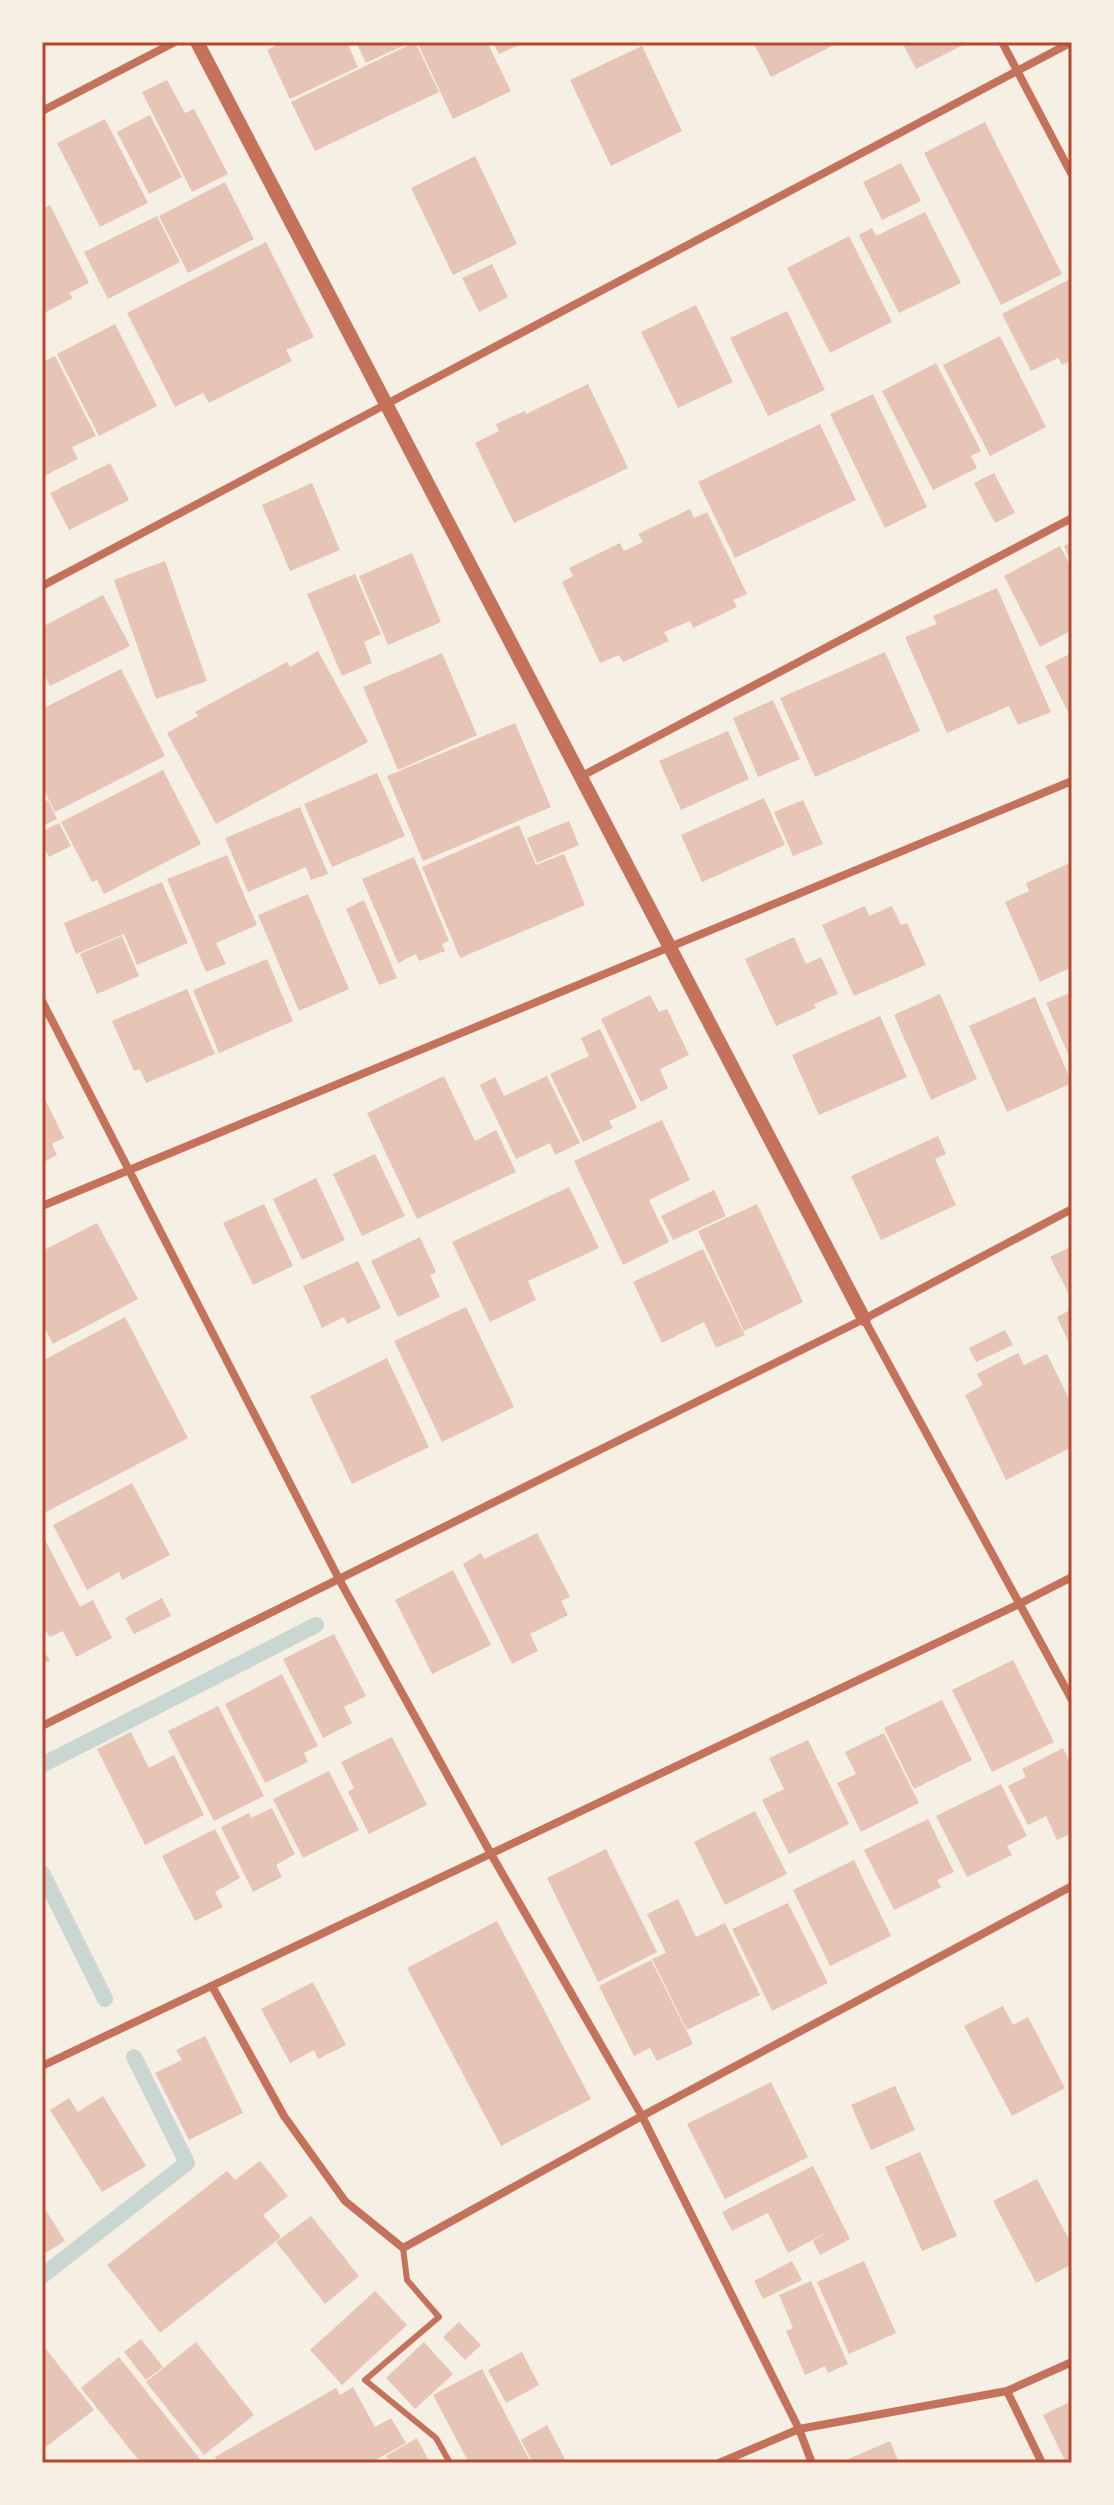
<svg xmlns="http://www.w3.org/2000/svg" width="1114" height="2505" font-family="'IBM Plex Sans',sans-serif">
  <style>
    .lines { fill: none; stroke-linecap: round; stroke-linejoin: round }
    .stream { stroke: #c9d6d2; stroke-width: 16 }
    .building { fill: #e6c5b7 }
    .service { stroke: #c5725c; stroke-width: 6 }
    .minor { stroke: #c5725c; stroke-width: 8 }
    .tertiary { stroke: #c5725c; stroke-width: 14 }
    .neatline { fill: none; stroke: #b5482f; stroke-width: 3 }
  </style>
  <rect width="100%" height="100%" fill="#f6efe4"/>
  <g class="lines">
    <!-- stream -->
    <path class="stream" d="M42 1765 316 1625
      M42 1873 105 1999
      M42 2276 187 2163 134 2057"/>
  </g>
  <!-- building -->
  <path class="building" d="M283 42H347L358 67 290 99 267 50Z
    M356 42H411L366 63Z
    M415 42 439 92 315 151 291 102Z
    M417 42H487L511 91 453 119Z
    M493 42H526L499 54Z
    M753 42H840L771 77Z
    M902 42H969L916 69Z
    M642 46 682 131 611 166 570 80Z
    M167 80 185 113 194 109 228 174 192 192 142 92Z
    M150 115 182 177 149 194 117 132Z
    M105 119 148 203 100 227 57 143Z
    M985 122 1062 274 1001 305 924 153Z
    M475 156 517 244 453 275 411 188Z
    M901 163 921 201 882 220 863 182Z
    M225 182 254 239 188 273 159 216Z
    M50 205 89 283 69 293 73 298 42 314V209Z
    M925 212 961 283 899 313 859 235 872 228 876 236Z
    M157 216 180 262 108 299 84 252Z
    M849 236 892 322 830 353 787 268Z
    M266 242 314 337 286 350 292 361 209 403 203 393 175 407 127 313Z
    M492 264 508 297 479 312 462 278Z
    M1072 278V360L1062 365 1058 358 1031 371 1002 314Z
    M696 305 733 382 678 408 641 332Z
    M787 311 825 390 768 416 730 338Z
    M115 324 157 406 99 436 57 354Z
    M1000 336 1046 427 990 456 943 365Z
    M55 356 96 436 72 447 78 459 42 477V362Z
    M936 363 981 451 971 456 977 468 933 490 882 391Z
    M588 384 628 468 514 523 475 443 499 431 496 424 525 411 526 414Z
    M873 394 927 507 885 528 830 414Z
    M820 424 856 500 735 558 698 482Z
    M110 463 129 500 69 530 50 493Z
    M994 473 1015 513 995 523 974 483Z
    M312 483 340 550 290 571 262 505Z
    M690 509 694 518 707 512 747 594 733 600 737 607 693 628 690 621 664 632 669 641 623 662 619 655 600 663 562 582 573 576 569 568 620 543 624 551 643 542 638 534Z
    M1072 542V563L1064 546Z
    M1060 546 1072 569V630L1040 647 1004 576Z
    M412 553 441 622 388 645 359 576Z
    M165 561 207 681 156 699 114 580Z
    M355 574 381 634 364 642 372 663 342 676 307 594Z
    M997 588 1051 712 1018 725 1009 706 947 733 905 637 937 624 933 616Z
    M103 595 130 646 50 686 42 671V627Z
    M318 651 368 742 216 824 167 733 198 716 195 712 287 662 290 667Z
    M885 652 920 731 815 777 780 698Z
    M442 653 477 735 398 770 363 687Z
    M1072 653V720L1045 666Z
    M121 669 165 756 55 812 42 786V709Z
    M773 700 800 759 758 777 733 718Z
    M515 723 551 807 423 861 387 776Z
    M728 731 749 779 681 810 659 761Z
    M163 770 201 844 104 894 97 880 92 882 61 822Z
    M377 773 405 836 332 867 304 804Z
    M764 798 785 845 702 882 681 835Z
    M48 800 57 819 42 826V803Z
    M803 800 823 844 793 856 774 812Z
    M300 807 328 874 311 880 306 867 248 892 225 838Z
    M569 821 579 845 537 863 527 838Z
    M59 823 71 846 49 857 42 845V831Z
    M519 825 536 865 564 854 585 905 460 958 422 867Z
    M227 855 257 925 216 943 226 964 206 972 167 879Z
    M414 857 449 941 442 944 445 951 419 961 416 954 398 963 362 879Z
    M1072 862V967L1040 982 1005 902 1029 891 1026 883Z
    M162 882 188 943 137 965 124 934 76 954 64 923Z
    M308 894 349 989 299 1011 258 915Z
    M364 900 397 978 379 985 346 909Z
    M865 906 869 916 892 906 901 925 907 923 926 965 854 996 822 925Z
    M122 936 139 976 97 994 80 954Z
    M794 937 806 964 821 957 838 994 814 1004 816 1008 776 1026 745 959Z
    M267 959 293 1021 219 1053 193 990Z
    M187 989 215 1054 146 1083 140 1069 134 1071 112 1021Z
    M1072 992V1063L1046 1003Z
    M940 994 977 1079 931 1100 894 1015Z
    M650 995 659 1012 667 1009 689 1055 660 1069 668 1088 641 1102 601 1019Z
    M1035 997 1072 1083 1007 1112 969 1026Z
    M880 1016 907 1077 819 1115 792 1055Z
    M600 1029 637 1108 609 1121 613 1128 583 1142 550 1074 589 1056 581 1038Z
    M444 1076 475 1141 496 1130 516 1172 417 1219 367 1113Z
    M547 1076 580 1143 555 1155 550 1143 516 1159 480 1085 495 1077 504 1096Z
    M42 1093 64 1138 52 1144 57 1155 42 1163Z
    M662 1120 690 1180 649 1200 669 1242 623 1265 574 1161Z
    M938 1136 946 1154 935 1159 956 1205 881 1240 851 1176Z
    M375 1154 405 1216 362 1236 333 1174Z
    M316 1178 345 1240 302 1260 273 1199Z
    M569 1187 599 1248 528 1281 536 1300 490 1322 452 1242Z
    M714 1190 726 1216 673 1240 661 1216Z
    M264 1204 293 1266 253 1285 223 1223Z
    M757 1204 803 1302 744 1331 698 1231Z
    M97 1223 138 1299 53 1344 42 1323V1251Z
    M420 1237 436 1272 430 1275 440 1297 398 1317 371 1261Z
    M1072 1246V1300L1050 1257Z
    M703 1249 745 1335 716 1348 704 1322 662 1343 633 1282Z
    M358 1261 381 1308 347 1324 344 1317 322 1328 303 1286Z
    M466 1307 514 1407 442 1442 394 1341Z
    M1072 1309V1349L1057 1317Z
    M125 1317 188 1438 42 1514V1361Z
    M1005 1330 1013 1345 976 1362 969 1348Z
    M1018 1353 1024 1365 1047 1354 1072 1405V1447L1006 1480 965 1395 983 1385 977 1374Z
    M387 1358 429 1447 352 1484 310 1396Z
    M132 1483 170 1555 122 1580 119 1572 87 1590 53 1525Z
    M537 1533 570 1597 561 1601 568 1615 530 1634 538 1651 512 1664 463 1564 481 1553 484 1559Z
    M42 1534 80 1607 93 1600 112 1638 76 1657 63 1631 50 1637 42 1626Z
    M453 1570 491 1645 432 1674 395 1600Z
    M162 1598 171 1616 134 1634 125 1618Z
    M334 1634 366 1696 344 1707 352 1723 323 1738 283 1659Z
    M42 1649 50 1660 42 1665Z
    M1013 1660 1054 1742 992 1772 952 1690Z
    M282 1674 318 1746 304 1753 308 1762 265 1783 225 1704Z
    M942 1700 972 1760 914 1789 884 1728Z
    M218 1706 264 1796 214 1821 168 1731Z
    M131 1732 149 1768 174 1755 204 1815 145 1845 97 1749Z
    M884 1733 919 1803 861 1832 837 1783 856 1774 845 1752Z
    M392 1737 427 1805 369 1834 348 1792 354 1788 341 1762Z
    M808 1740 849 1824 789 1854 762 1800 784 1789 769 1758Z
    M1063 1748 1072 1766V1833L1057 1840 1046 1816 1028 1825 1008 1786 1026 1777 1022 1769Z
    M329 1771 359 1830 303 1858 273 1799Z
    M1001 1784 1027 1836 1007 1846 1012 1855 967 1877 936 1816Z
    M272 1808 295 1854 276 1865 282 1877 253 1892 221 1827 249 1813 251 1818Z
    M755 1811 787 1874 725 1905 694 1842Z
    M928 1819 954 1872 937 1880 941 1887 894 1910 864 1850Z
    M215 1829 240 1878 215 1892 223 1907 195 1921 162 1856Z
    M606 1849 657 1952 598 1982 547 1878Z
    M854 1860 891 1936 830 1966 793 1890Z
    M678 1899 696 1937 725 1923 760 1995 687 2030 652 1959 666 1953 647 1914Z
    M788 1903 828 1983 772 2011 732 1929Z
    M497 1921 591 2099 501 2146 407 1968Z
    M651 1960 693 2044 657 2061 650 2048 634 2056 599 1986Z
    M313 1982 346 2045 318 2059 314 2050 290 2063 261 2009Z
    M1003 2006 1013 2025 1028 2017 1065 2088 1012 2116 964 2026Z
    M205 2036 243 2113 189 2140 155 2073 182 2060 176 2050Z
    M771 2082 808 2157 725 2199 687 2124Z
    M895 2086 915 2130 871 2150 851 2105Z
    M103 2096 146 2166 102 2192 50 2110 69 2098 78 2112Z
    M920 2152 957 2236 922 2251 885 2167Z
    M260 2161 288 2196 263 2215 281 2237 160 2333 107 2265 227 2171 235 2180Z
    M813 2166 850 2239 820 2255 813 2241 826 2233 788 2253 768 2213 732 2231 722 2212Z
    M1037 2179 1072 2245V2264L1036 2283 993 2201Z
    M42 2204 65 2241 42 2255Z
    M311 2216 359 2276 325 2304 276 2242Z
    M792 2261 802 2280 763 2299 754 2281Z
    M864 2261 896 2333 849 2354 817 2282Z
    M811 2281 848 2364 828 2373 825 2366 805 2375 786 2331 793 2328 779 2295Z
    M375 2291 407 2325 342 2385 310 2350Z
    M459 2322 481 2345 465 2360 443 2337Z
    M141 2339 163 2367 146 2380 124 2352Z
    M196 2342 254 2415 204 2455 146 2382Z
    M424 2342 453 2374 415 2409 386 2378Z
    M42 2344 94 2410 42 2450Z
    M522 2352 539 2385 506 2403 488 2370Z
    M119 2357 203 2463H141L81 2388Z
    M482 2369 531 2463H469L433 2395Z
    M353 2387 375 2427 391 2418 406 2443 370 2463H218L215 2457 336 2388 340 2395Z
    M1072 2401V2463H1066L1043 2415Z
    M547 2425 567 2463H533L521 2440Z
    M417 2438 430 2463H391L386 2456Z
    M890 2441 899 2463H839Z"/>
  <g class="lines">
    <!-- service -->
    <path class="service" d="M403 2248 407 2280 439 2317 365 2380 436 2438 450 2463"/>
    <!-- minor -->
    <path class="minor" d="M1002 42 1072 175
      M42 111 175 42
      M42 586 1072 42
      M580 777 1072 518
      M42 1001 340 1581 491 1854 642 2116 799 2429 812 2463
      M42 1206 1072 781
      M864 1319 1072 1700
      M42 1726 864 1319 1072 1209
      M212 1986 284 2116 345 2201 403 2248 642 2116 1072 1886
      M42 2066 1019 1604 1072 1577
      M1007 2391 1042 2463
      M719 2463 799 2429 1007 2391 1072 2362"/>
    <!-- tertiary -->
    <path class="tertiary" d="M197 42 864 1319"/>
  </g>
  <!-- border -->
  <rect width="1114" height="2505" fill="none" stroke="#f6efe4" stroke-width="88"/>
  <rect x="44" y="44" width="1026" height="2417" class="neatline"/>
</svg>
